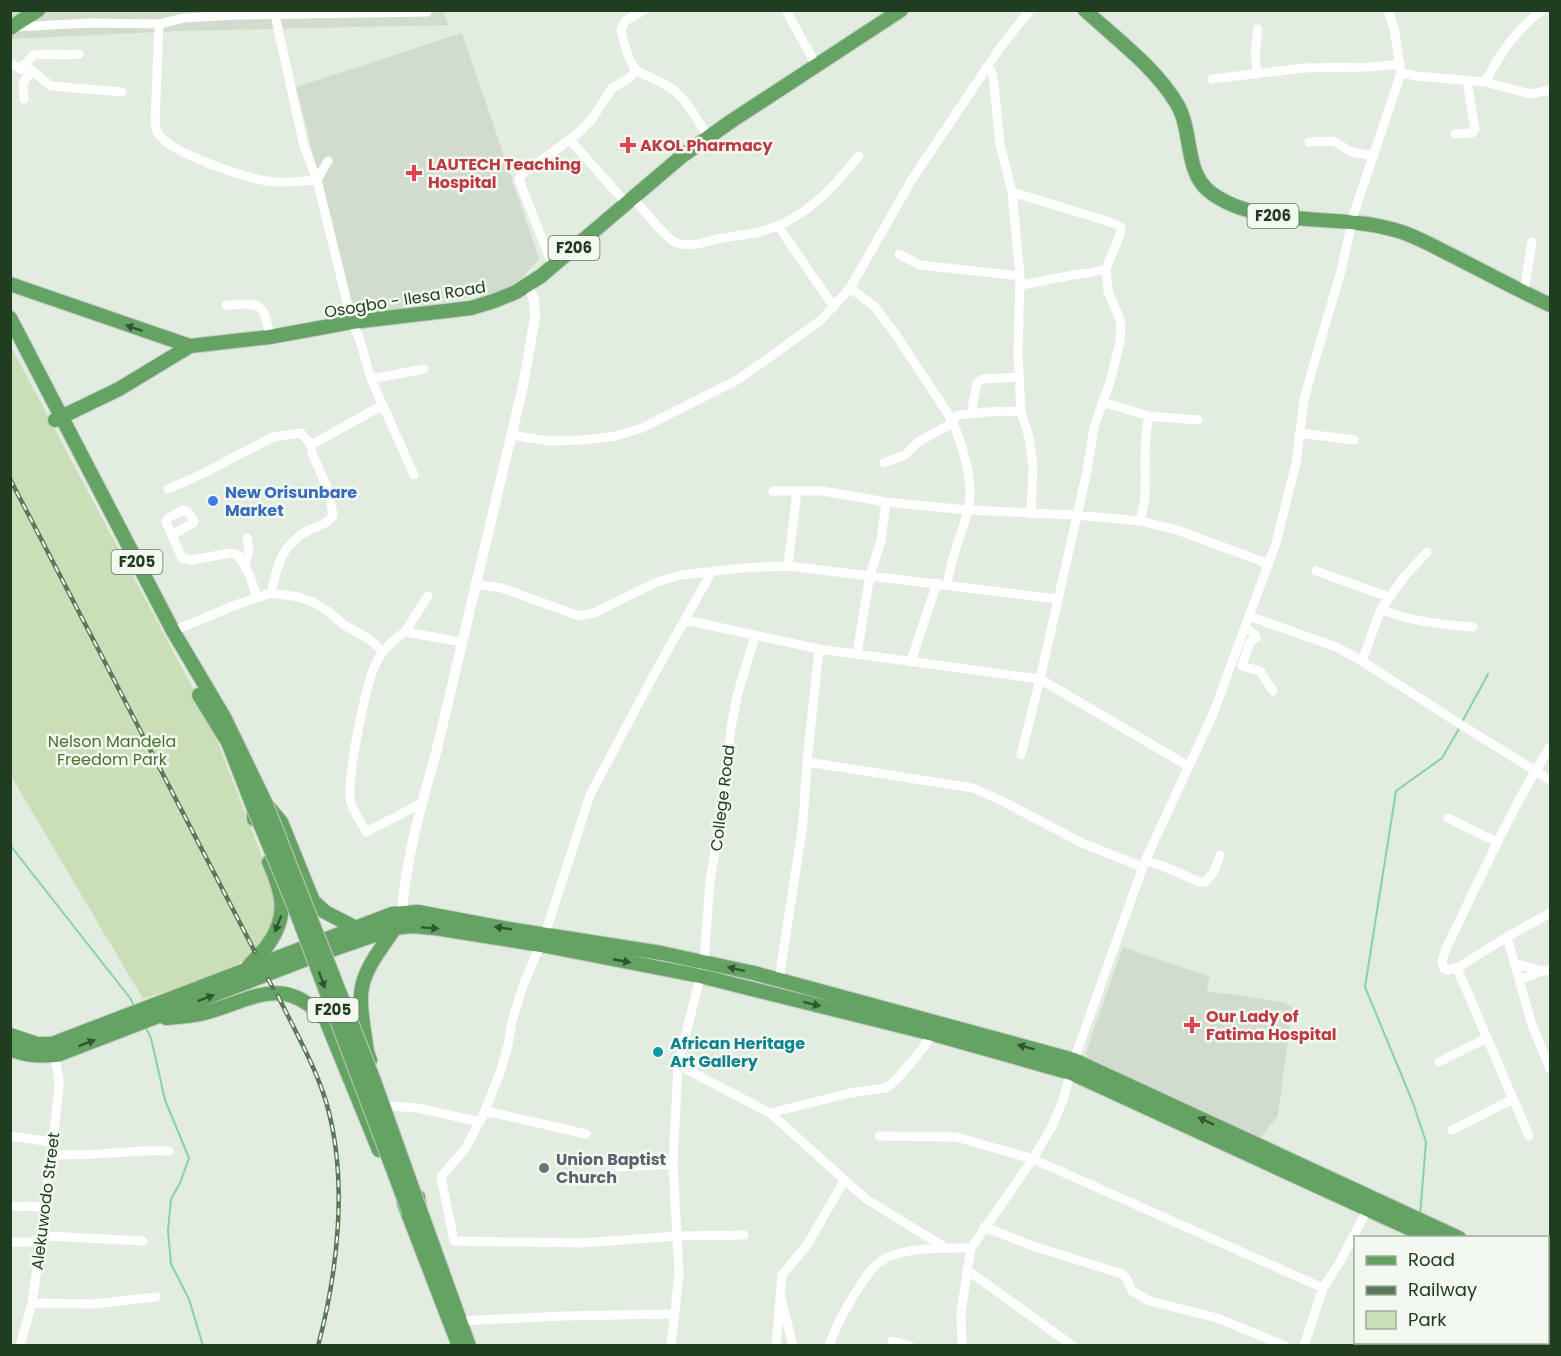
<svg xmlns="http://www.w3.org/2000/svg" width="1561" height="1356" font-family="Poppins,sans-serif">
  <style>
    .built { fill: #d1dbce }
    .green { fill: #cadeb8 }
    .lines { fill: none; stroke-linecap: round; stroke-linejoin: round }
    .stream { stroke: #86d3a5; stroke-width: 2 }
    .primary-casing { stroke: #c1c9c1; stroke-width: 16 }
    .minor { stroke: #fff; stroke-width: 9 }
    .tertiary { stroke: #fff; stroke-width: 10 }
    .primary { stroke: #64a363; stroke-width: 14 }
    .rail-casing { stroke: #5b785b; stroke-width: 4.5 }
    .rail { stroke: #f3f8f1; stroke-width: 2; stroke-dasharray: 7; stroke-linecap: butt }
    .primary-bridge-casing { stroke: #c1c9c1; stroke-width: 16; stroke-linecap: butt }
    .primary-bridge { stroke: #64a363; stroke-width: 14 }
    .oneway { fill: #325631 }
    .health-dot { fill: #e0444e; stroke: #f3f8f1; stroke-width: 2 }
    .shop-dot { fill: #3f7fe0; stroke: #f3f8f1; stroke-width: 2 }
    .culture-dot { fill: #0f9aa8; stroke: #f3f8f1; stroke-width: 2 }
    .worship-dot { fill: #6b7280; stroke: #f3f8f1; stroke-width: 2 }
    .labels { text-anchor: middle; stroke-width: 5; stroke-linejoin: round; paint-order: stroke }
    .shield { fill: #f3f8f1; stroke: #60755f; stroke-width: 1.5 }
    .shield-label { font-size: 15px; font-weight: bold; fill: #213d20 }
    .health-label { font-size: 16px; font-weight: bold; fill: #be3a42; stroke: #f3f8f1; text-anchor: start }
    .street-label { font-size: 16px; fill: #213d20; stroke: #f3f8f1 }
    .shop-label { font-size: 16px; font-weight: bold; fill: #366cbe; stroke: #f3f8f1; text-anchor: start }
    .park-label { font-size: 16px; fill: #457529; stroke: #f3f8f1 }
    .culture-label { font-size: 16px; font-weight: bold; fill: #0d838f; stroke: #f3f8f1; text-anchor: start }
    .worship-label { font-size: 16px; font-weight: bold; fill: #5b616d; stroke: #f3f8f1; text-anchor: start }
  </style>
  <rect width="100%" height="100%" fill="#e2ece0"/>
  <!-- built -->
  <path class="built" d="M443 10 448 25 180 31 11 39 10 11Z
    M462 33 539 259 522 278 498 293 354 316 296 87Z
    M1123 947 1210 977 1207 986 1208 991 1283 1002 1292 1007 1278 1116 1260 1138 1089 1062 1086 1054 1089 1043Z"/>
  <!-- green -->
  <path class="green" d="M10 345 208 717 276 893C275 908 275 925 267 938 243 973 181 986 143 999L11 776Z"/>
  <g class="lines">
    <!-- stream -->
    <path class="stream" d="M1462 722 1488 674
      M10 845 130 998 135 1007
      M146 1028 151 1038 165 1100 189 1158 180 1183 171 1199 168 1231 171 1264 189 1299 203 1346
      M1420 1215 1426 1142 1413 1103 1365 987 1396 791 1442 758 1460 727
      M1381 1346V1342"/>
    <!-- primary casing -->
    <g class="primary-casing">
      <path id="primary" d="M1085 10C1116 39 1155 67 1177 104 1193 131 1184 172 1210 192 1258 229 1339 213 1395 230 1414 235 1431 245 1449 254 1483 271 1516 289 1550 305
        M10 28 38 10
        M10 284 190 346 270 337 352 322 471 308 494 301 516 292 541 276 682 156 730 122 901 10
        M10 318 173 631 224 717 266 804 281 822 313 901 325 912 356 928
        M55 420 119 389 190 346
        M199 695 228 742 254 809V819
        M248 967C254 960 261 953 267 946 289 916 283 894 269 862
        M166 1018C180 1017 194 1016 208 1012 256 998 284 974 326 1020L379 1150
        M10 1035 37 1044H52L392 914 418 912 503 928 661 953 754 973 1074 1060 1459 1238
        M10 1049C26 1056 40 1056 57 1055L317 955 395 928 411 926 435 928 541 945 700 976 933 1034 1071 1073 1430 1238
        M370 1060 367 1052C365 1034 360 1014 361 995 362 970 382 948 395 928
        M418 1197 419 1207 469 1346
        M404 1203 459 1346
        M1548 1271 1550 1272
        M1548 1285 1550 1286"/>
    </g>
    <!-- minor -->
    <path class="minor" d="M644 10 625 21 621 30C623 41 630 67 639 72 651 79 665 82 676 92 689 104 699 122 708 138
      M786 10 816 65
      M275 15 304 146 317 180 352 322 359 337 371 379 414 475
      M159 24 155 122C156 127 156 131 159 135 175 155 250 180 275 182 289 183 303 181 317 180L328 161
      M14 27 91 23 159 24 184 18 236 15 427 12
      M10 63 20 69 31 70 51 86 122 92
      M986 68 991 71 993 76 1000 144 1012 192 1020 276 1018 354 1021 412 1029 437 1033 466 1031 514
      M20 69 34 55C49 53 64 56 79 54
      M1401 73 1417 76 1485 82 1530 94 1550 90
      M1257 74 1255 52 1258 29
      M1212 79 1303 68 1370 67 1400 64
      M1485 82C1500 54 1516 30 1542 10
      M24 99 23 84 31 70
      M1455 134 1472 133 1475 129 1467 81
      M570 140 626 203
      M1309 142 1334 141 1351 152 1373 156
      M1012 192 1110 222 1121 227V232L1106 269 1108 291 1121 322 1120 342 1110 382 1094 427 1087 471 1040 679 1021 755
      M632 197C643 209 661 233 673 241 686 249 705 242 718 239 731 236 745 235 759 232 803 221 831 190 859 156
      M778 226 834 307
      M899 254 920 265 1020 276
      M553 267 519 180 521 175 576 135 592 119 612 88 628 79 636 71
      M1020 285C1035 283 1048 279 1063 277 1078 274 1092 273 1106 269
      M850 288 874 306 894 332 952 420C961 442 970 469 970 493 970 513 960 533 955 552 951 563 949 574 947 584
      M1524 292 1532 242
      M226 305C262 303 263 301 270 337
      M371 379 424 369
      M1102 402 1149 416 1198 420
      M971 413 977 383 983 379 1020 377
      M1299 433 1354 440
      M511 435 549 441 584 440 616 436 642 428 739 379 820 321 850 288 911 181 1002 45 1030 10
      M311 445 383 405
      M884 463 905 455 918 442 947 426 958 415 999 411 1021 412
      M168 489 202 474 273 437 301 433 311 445 312 453 329 492 333 515C328 524 318 526 309 530 280 546 278 564 271 593
      M773 491H823L886 502 967 510 1076 515 1140 521 1177 530 1269 564
      M1140 521C1142 512 1145 502 1145 493 1146 467 1143 442 1149 416
      M172 535 193 523 194 521 188 512 183 510 168 518 166 522 182 558 191 560 231 553 238 555 250 576 257 598
      M245 565 249 551 247 538
      M788 566 797 491
      M712 571 651 680 590 795 545 934 524 983 512 1021 508 1045 501 1070 485 1111 465 1149 441 1177 454 1241 580 1243 678 1236 744 1235
      M1316 571 1389 597
      M475 584 502 588 579 616 594 613 657 582 681 575 741 568 788 566 1058 599
      M1381 609C1410 622 1442 624 1473 627
      M1249 616 1336 647 1362 661 1455 721 1550 780
      M685 620 819 649 1040 679 1188 766
      M1246 628 1254 634 1256 638 1250 642 1242 666 1260 671 1273 691
      M173 631 238 604 271 593 299 597 315 603 329 612 344 625 369 639 383 652
      M405 632 428 596
      M857 654 870 575 881 541 886 502
      M911 661 937 583
      M1362 661 1381 609 1405 576 1427 552
      M1550 747C1510 810 1479 881 1446 949L1442 961 1444 969 1448 970 1457 968 1507 937 1550 913
      M807 762 973 788 1004 802 1082 843 1143 867
      M422 803 366 832C361 822 354 812 351 803 345 783 365 692 373 670 379 654 391 641 405 632L462 642
      M1448 818 1497 842
      M1145 861 1160 865 1200 882H1205L1214 872 1220 855
      M1507 937 1532 1025 1550 1069
      M1514 963 1542 971
      M1457 968 1529 1136
      M779 980 803 823 807 762 819 649
      M1519 980 1542 971 1550 970
      M1439 1062 1487 1038
      M678 1065 770 1113 866 1199 946 1248
      M387 1106 418 1108 480 1122
      M485 1111 586 1134
      M770 1113 850 1093 886 1088 895 1081 916 1057 933 1034
      M1452 1130 1513 1099
      M10 1136 51 1142
      M879 1136 956 1137 1033 1159 1323 1288
      M50 1154C90 1158 129 1149 169 1151
      M617 1167 673 1164
      M10 1206 44 1207
      M984 1227 1030 1245 1122 1274 1126 1278 1132 1291 1150 1301 1217 1318 1285 1346
      M10 1242H29L48 1236 143 1241
      M967 1270 1073 1346
      M781 1298 793 1346
      M32 1303 93 1304 156 1297
      M459 1321 564 1316 674 1314
      M892 1341 910 1346
      M20 1346 32 1303 37 1269 58 1098 59 1080 54 1052
      M671 1346 679 1274 673 1164 678 1065 704 962 710 881 724 800 731 728 737 696 755 636
      M776 1346 782 1275 807 1245 844 1181
      M829 1346C835 1327 844 1311 854 1295 861 1285 867 1273 876 1265 896 1246 946 1248 971 1248
      M962 1346 961 1312 971 1248 1033 1159 1052 1126 1063 1100 1074 1060 1145 861 1213 714 1276 543 1296 463 1304 400 1313 367 1341 271 1354 213 1401 73 1394 28 1388 10
      M1304 1346 1323 1288 1340 1262 1368 1208"/>
    <!-- tertiary -->
    <path class="tertiary" d="M402 912C406 858 421 805 436 753L523 386 535 318 534 300 528 286"/>
    <!-- primary -->
    <use href="#primary" class="primary"/>
    <!-- rail casing -->
    <g class="rail-casing">
      <path id="rail" d="M10 479 255 952
        M268 979 273 988
        M278 996C295 1031 316 1067 327 1105 348 1180 338 1271 318 1346"/>
    </g>
    <!-- rail -->
    <use href="#rail" class="rail"/>
    <!-- primary-bridge casing -->
    <g class="primary-bridge-casing">
      <path id="primary-bridge" d="M266 804 374 1081 419 1207
        M254 809 293 903 409 1212"/>
    </g>
    <!-- primary-bridge -->
    <use href="#primary-bridge" class="primary-bridge"/>
  </g>
  <!-- one-way arrows -->
  <defs><path id="oneway-solid" d="M-6-.8H1V-3.2L6.5 0L1 3.2V.8H-6Z" transform="scale(1.5)"/></defs>
  <g class="oneway">
    <use href="#oneway-solid" transform="translate(134 328) rotate(-161)"/>
    <use href="#oneway-solid" transform="translate(278 924) rotate(111)"/>
    <use href="#oneway-solid" transform="translate(430 928) rotate(5)"/>
    <use href="#oneway-solid" transform="translate(503 928) rotate(-171)"/>
    <use href="#oneway-solid" transform="translate(622 961) rotate(11)"/>
    <use href="#oneway-solid" transform="translate(736 969) rotate(-167)"/>
    <use href="#oneway-solid" transform="translate(322 980) rotate(70)"/>
    <use href="#oneway-solid" transform="translate(206 998) rotate(-21)"/>
    <use href="#oneway-solid" transform="translate(812 1004) rotate(14)"/>
    <use href="#oneway-solid" transform="translate(87 1043) rotate(-21)"/>
    <use href="#oneway-solid" transform="translate(1026 1047) rotate(-165)"/>
    <use href="#oneway-solid" transform="translate(1206 1121) rotate(-155)"/>
  </g>
  <!-- markers -->
  <g class="health-dot">
    <path d="M625 136h6v6h6v6h-6v6h-6v-6h-6v-6h6z"/>
    <path d="M411 164h6v6h6v6h-6v6h-6v-6h-6v-6h6z"/>
    <path d="M1189 1016h6v6h6v6h-6v6h-6v-6h-6v-6h6z"/>
  </g>
  <circle class="shop-dot" cx="213" cy="501" r="6"/>
  <circle class="culture-dot" cx="658" cy="1052" r="6"/>
  <circle class="worship-dot" cx="544" cy="1168" r="6"/>
  <g class="labels">
    <!-- shield labels -->
    <g class="shield">
      <rect x="1247.5" y="204" width="51" height="24" rx="4.5"/>
      <rect x="548.5" y="236" width="51" height="24" rx="4.5"/>
      <rect x="111.5" y="550" width="51" height="24" rx="4.5"/>
      <rect x="307.5" y="998" width="51" height="24" rx="4.5"/>
    </g>
    <g class="shield-label">
      <text x="1273" y="221">F206</text>
      <text x="574" y="253">F206</text>
      <text x="137" y="567">F205</text>
      <text x="333" y="1015">F205</text>
    </g>
    <!-- health labels -->
    <g class="health-label">
      <text x="640" y="151">AKOL Pharmacy</text>
      <text x="428" y="170">LAUTECH Teaching<tspan x="428" dy="18">Hospital</tspan></text>
      <text x="1206" y="1022">Our Lady of<tspan x="1206" dy="18">Fatima Hospital</tspan></text>
    </g>
    <!-- street labels -->
    <g class="street-label">
      <text transform="translate(405 299) rotate(-9)" y="6">Osogbo - Ilesa Road</text>
      <text transform="translate(722 798) rotate(-83)" y="6">College Road</text>
      <text transform="translate(45 1201) rotate(-83)" y="6">Alekuwodo Street</text>
    </g>
    <!-- shop labels -->
    <g class="shop-label">
      <text x="225" y="498">New Orisunbare<tspan x="225" dy="18">Market</tspan></text>
    </g>
    <!-- park labels -->
    <g class="park-label">
      <text x="112" y="747">Nelson Mandela<tspan x="112" dy="18">Freedom Park</tspan></text>
    </g>
    <!-- culture labels -->
    <g class="culture-label">
      <text x="670" y="1049">African Heritage<tspan x="670" dy="18">Art Gallery</tspan></text>
    </g>
    <!-- worship labels -->
    <g class="worship-label">
      <text x="556" y="1165">Union Baptist<tspan x="556" dy="18">Church</tspan></text>
    </g>
  </g>
  <!-- border -->
  <rect width="1561" height="1356" fill="none" stroke="#213d20" stroke-width="24"/>
  <!-- legend -->
  <rect x="1354" y="1236" width="195" height="108" fill="#f3f8f1" stroke="#9fad9d" stroke-width="1.5"/>
  <rect x="1366" y="1256" width="30" height="9" fill="#64a363" stroke="#9fad9d" stroke-width="1.5"/>
  <text x="1408" y="1266" font-size="18" fill="#213d20">Road</text>
  <rect x="1366" y="1286" width="30" height="9" fill="#5b785b" stroke="#9fad9d" stroke-width="1.5"/>
  <text x="1408" y="1296" font-size="18" fill="#213d20">Railway</text>
  <rect x="1366" y="1311" width="30" height="18" fill="#cadeb8" stroke="#9fad9d" stroke-width="1.5"/>
  <text x="1408" y="1326" font-size="18" fill="#213d20">Park</text>
</svg>
